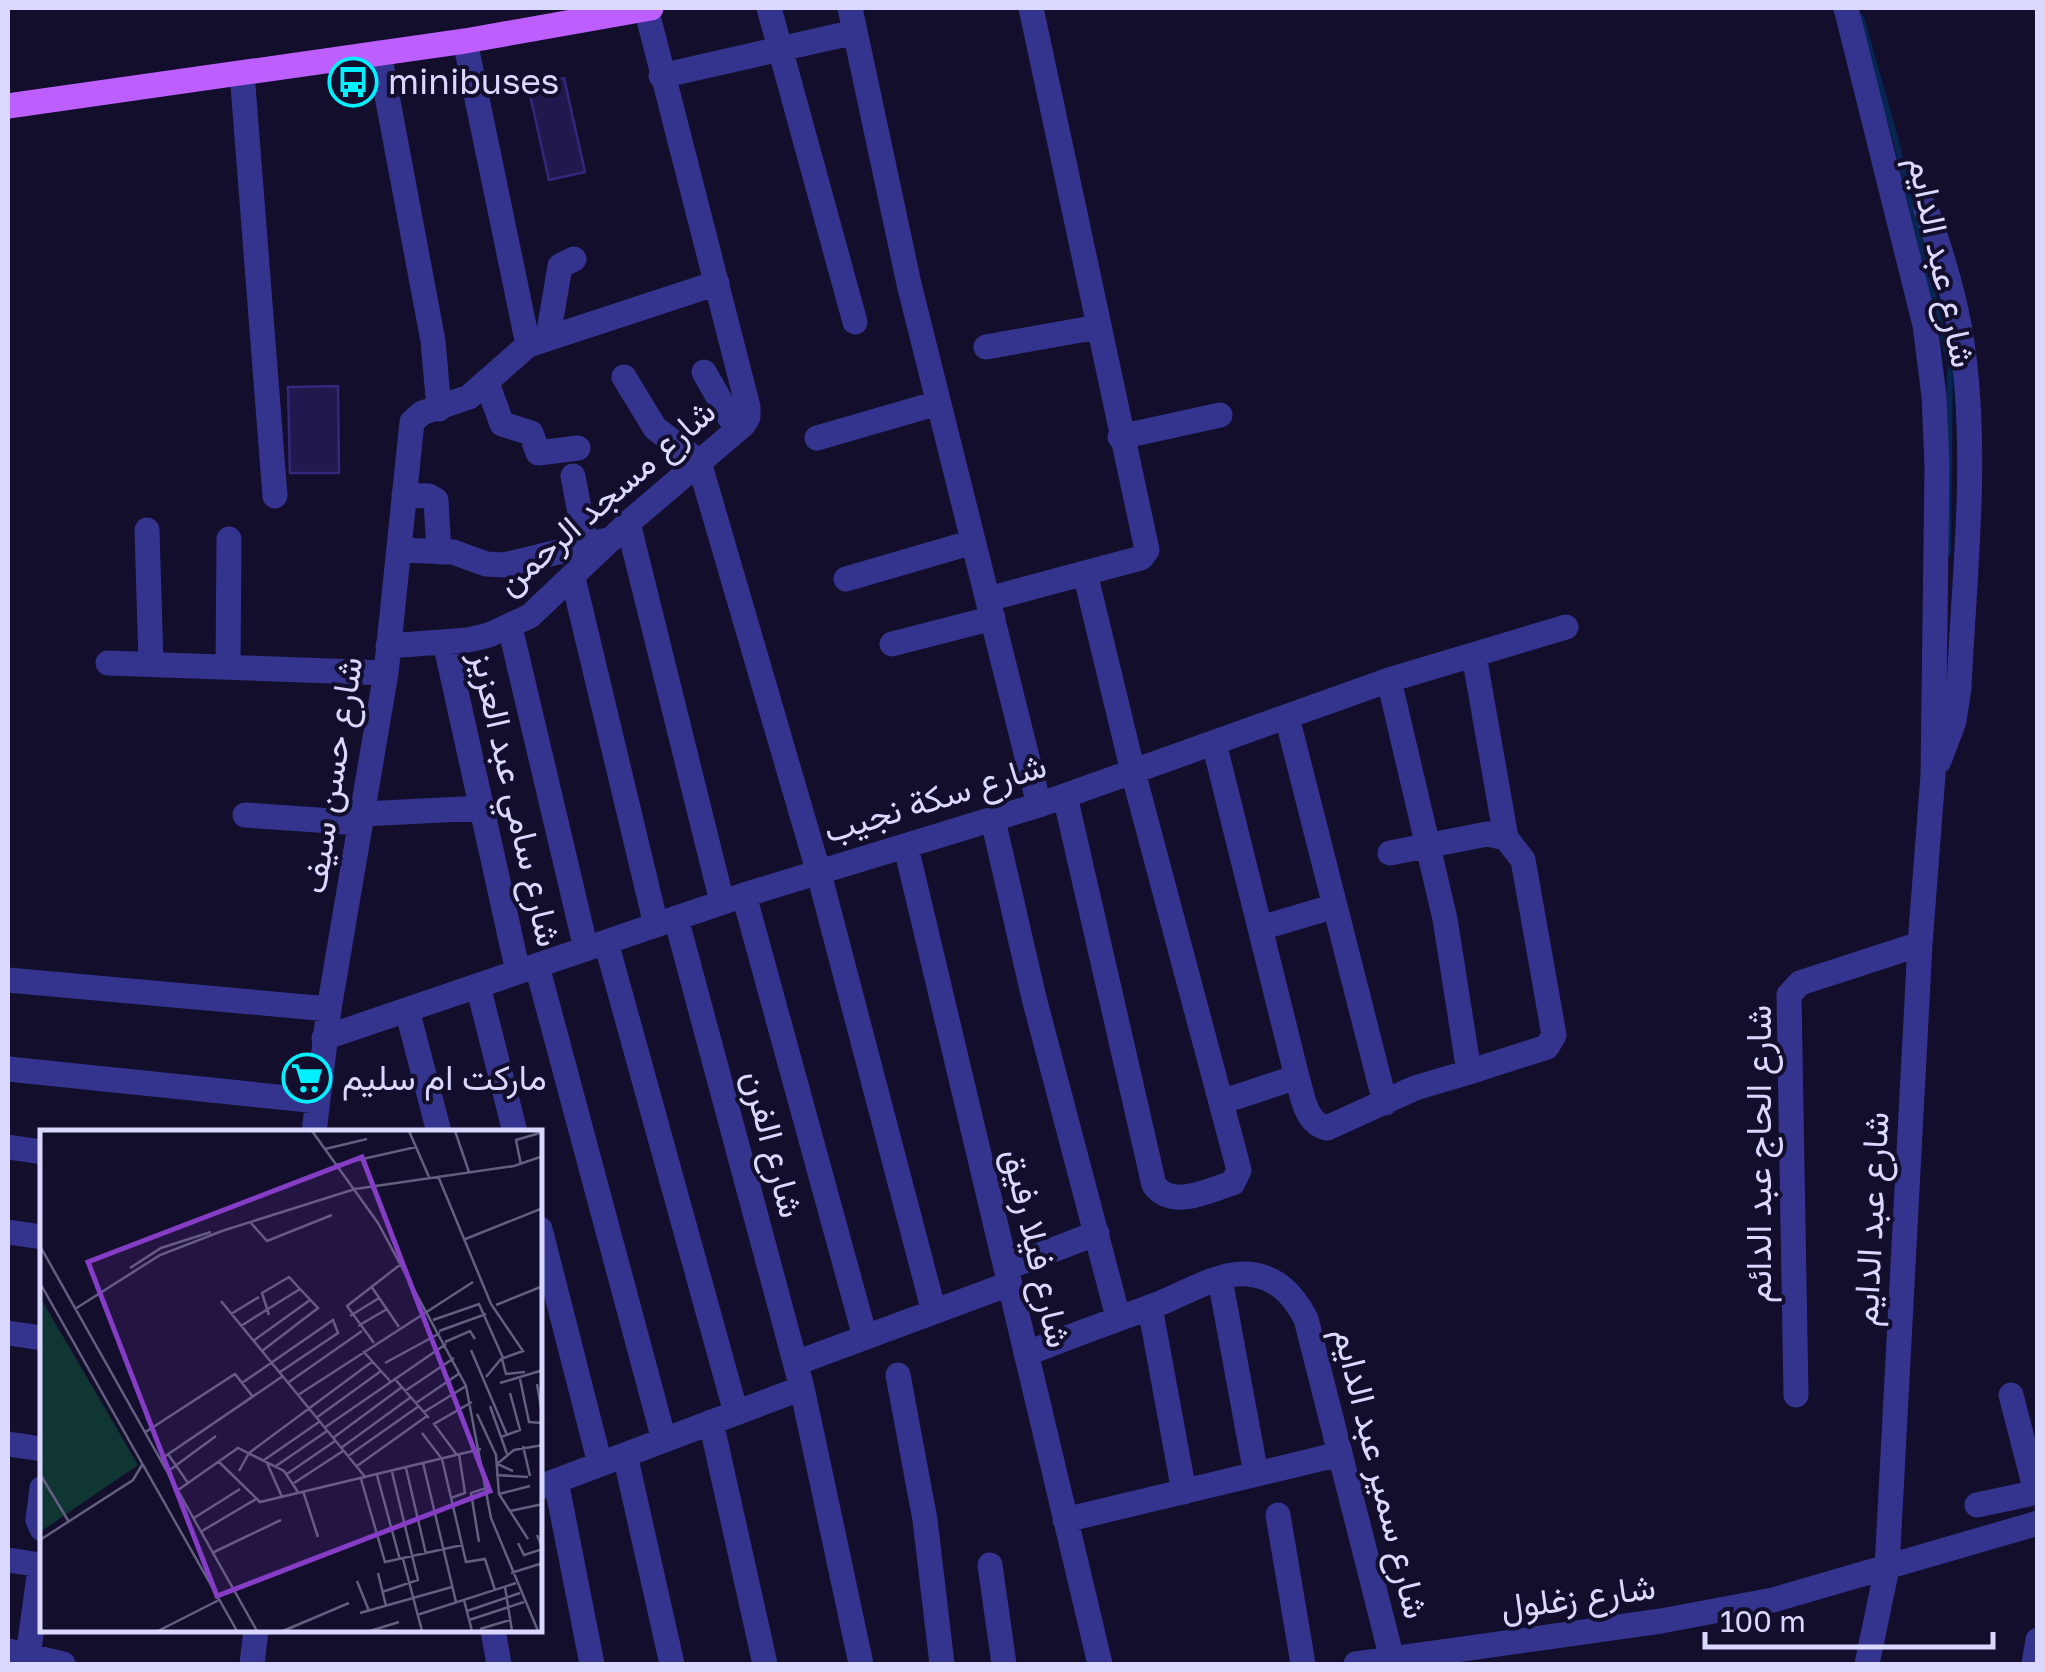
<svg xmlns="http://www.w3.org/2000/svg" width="2045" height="1672" font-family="'Golos Text',Vazirmatn,sans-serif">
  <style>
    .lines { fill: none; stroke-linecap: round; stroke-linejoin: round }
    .stream { stroke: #072551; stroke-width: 6 }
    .building { fill: #21184e; stroke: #35277c; stroke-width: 2.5 }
    .minor { stroke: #34348f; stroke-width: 25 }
    .major { stroke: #bd5fff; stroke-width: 25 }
    .labels { text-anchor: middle; stroke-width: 8; stroke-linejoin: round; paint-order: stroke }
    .poi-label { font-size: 35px; fill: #dbd8ff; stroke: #120e2b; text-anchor: start }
    .street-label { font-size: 35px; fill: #dbd8ff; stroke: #120e2b }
    .inset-road { fill: none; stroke: #625f80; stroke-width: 2.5 }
    .view { fill: #853dc5; fill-opacity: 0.15; stroke: #853dc5; stroke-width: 5 }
    .inset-edge { fill: none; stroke: #dbd8ff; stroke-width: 5 }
  </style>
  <rect width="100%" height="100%" fill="#120e2b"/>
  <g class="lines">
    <!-- stream -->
    <path class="stream" d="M1861 17 1896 141 1950 365 1948 553"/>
  </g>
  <!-- building -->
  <path class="building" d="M564 78 585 172 549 180 528 86Z
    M338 386 339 473H290L288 387Z"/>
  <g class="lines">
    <!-- minor -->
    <path class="minor" d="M769 8 855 322
      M850 8 909 284 1039 805
      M1846 8 1925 325 1934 396 1937 466 1933 775 1920 944 1887 1568 1867 1664
      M465 41 528 345
      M379 53 433 341 439 409
      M242 73 275 496
      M661 76 855 32
      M1926 209C1942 254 1957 302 1963 350 1978 461 1964 577 1959 688L1954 721 1939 761
      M548 337 560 266 574 259
      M986 347 1098 327
      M704 372 737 430
      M624 377 655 428 699 462 818 870 934 1312
      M487 383 502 424 531 433 538 453 578 448
      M1120 437 1220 415
      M817 438 938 403
      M573 476 586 545
      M404 495 429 496 436 500 439 552
      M628 523 722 902
      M147 530 151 664
      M399 550 453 552 486 564 504 565 612 539
      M573 578 656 925
      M846 579 973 542
      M988 599 1141 558 1147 550 1031 8
      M510 627 586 949
      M445 642 518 972
      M892 644 993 618
      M388 646 468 640 489 635 530 616 628 523 743 425 748 417V407L646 8
      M1474 655 1506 838
      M108 663 386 673
      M228 667 229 539
      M1287 717 1385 1103
      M1214 743 1297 1077C1303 1097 1305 1123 1327 1128L1415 1088 1469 1072 1445 919 1389 680
      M1065 796 1154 1185C1173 1210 1208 1190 1233 1183L1239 1170 1133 772 1085 573
      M363 814 482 808
      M245 815 361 823
      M993 820 1034 998 1118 1317
      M906 847 1100 1664
      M1390 853 1487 834 1506 838 1523 860 1554 1035 1547 1047 1469 1072
      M744 895 865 1337
      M676 918 802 1388 861 1664
      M1261 928 1335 906
      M606 942 736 1413
      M537 966 664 1440
      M8 980 329 1009
      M478 986 515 1132
      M407 1010 439 1132
      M324 1038 744 895 1039 805 1389 680 1566 627
      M8 1069 317 1101
      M1221 1102 1297 1077
      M314 1132 329 1009 386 673 412 422 422 413 469 397 528 345 717 283
      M8 1147 42 1152
      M540 1229 600 1464
      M8 1232 42 1237
      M1006 1268 1097 1233
      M1220 1279 1256 1474
      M1150 1307 1184 1492
      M8 1333 42 1338
      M1026 1354C1070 1336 1114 1321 1158 1304 1184 1294 1219 1272 1247 1274 1276 1276 1293 1294 1306 1319L1392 1659
      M796 1363 1009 1284
      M898 1375 925 1520 942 1664
      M1796 1395 1789 995 1800 983 1920 944
      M2011 1395 2036 1492
      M711 1422 765 1664
      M8 1444 42 1449
      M625 1455 672 1664
      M556 1481 592 1664
      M540 1487 802 1388
      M42 1488 38 1520 42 1529
      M1977 1505 2038 1492
      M1278 1515 1303 1664
      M1065 1520 1340 1454
      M8 1560 34 1564 40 1569 28 1656
      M990 1565 1004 1664
      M493 1630 499 1664
      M8 1651 63 1664
      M252 1664 256 1630
      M1356 1664 1661 1621 1773 1600 2038 1523
      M2034 1664 2038 1640"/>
    <!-- major -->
    <path class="major" d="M8 106 465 41 651 8"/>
  </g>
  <!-- icons -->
  <defs>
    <g id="bus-ring" transform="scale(2.5)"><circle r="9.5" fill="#120e2b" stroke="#04efff" stroke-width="1.5"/><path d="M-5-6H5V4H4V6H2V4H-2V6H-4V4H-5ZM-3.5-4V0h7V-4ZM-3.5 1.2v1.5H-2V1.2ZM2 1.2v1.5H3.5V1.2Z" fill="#04efff"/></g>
    <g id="supermarket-ring" transform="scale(2.5)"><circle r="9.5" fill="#120e2b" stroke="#04efff" stroke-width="1.5"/><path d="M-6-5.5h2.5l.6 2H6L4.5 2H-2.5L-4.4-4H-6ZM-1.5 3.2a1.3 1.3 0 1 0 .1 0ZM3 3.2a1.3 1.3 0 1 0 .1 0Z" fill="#04efff"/></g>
  </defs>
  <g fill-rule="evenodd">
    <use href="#bus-ring" x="353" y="82"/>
    <use href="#supermarket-ring" x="307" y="1078"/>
  </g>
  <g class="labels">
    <!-- poi labels -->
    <g class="poi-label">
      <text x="388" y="94">minibuses</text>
      <text x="342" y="1090">ماركت ام سليم</text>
    </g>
    <!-- street labels -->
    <g class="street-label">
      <text transform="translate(1942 262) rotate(78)" y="12">شارع عبد الدايم</text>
      <text transform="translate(606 497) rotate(-41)" y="12">شارع مسجد الرحمن</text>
      <text transform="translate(332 775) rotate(-81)" y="12">شارع حسن سيف</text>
      <text transform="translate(935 798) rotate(-17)" y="12">شارع سكة نجيب</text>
      <text transform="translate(516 799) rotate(77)" y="12">شارع سامي عبد العزيز</text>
      <text transform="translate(773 1144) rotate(75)" y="12">شارع الفرن</text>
      <text transform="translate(1759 1154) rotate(-90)" y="12">شارع الحاج عبد الدائم</text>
      <text transform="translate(1871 1219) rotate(-87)" y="12">شارع عبد الدايم</text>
      <text transform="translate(1037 1248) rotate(77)" y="12">شارع فيلا رفيق</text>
      <text transform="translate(1381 1473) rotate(76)" y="12">شارع سمير عبد الدايم</text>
      <text transform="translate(1578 1597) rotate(-8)" y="12">شارع زغلول</text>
    </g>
  </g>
  <!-- overview -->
  <g transform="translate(40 1130)">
    <rect width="502" height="502" fill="#120e2b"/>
    <path d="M0 167 98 335 0 402Z" fill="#103633"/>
    <path class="inset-road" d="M272 1 338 93 426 256 451 388 498 501M369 1 389 47M415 1 429 42M285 19 327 9M296 35 376 17M481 35 476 10 500 3M398 46 451 174 483 221 461 229 446 247M211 93 227 111 292 85M423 110 503 78M0 116 217 501M90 138 121 118 171 102M0 153 197 501M331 156 359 197M181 171 326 348M456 175 503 156M35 179 120 125 182 101 315 59 474 36 503 26M191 184 219 167M229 185 222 163 249 147 260 159M310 186 339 168M393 190 439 174 463 228M201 196 260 159 278 178 222 221M318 196 347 179M399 201 446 184M213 211 270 170M405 212 430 201 435 209M334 213 307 176 361 134M431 220 467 305M323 221 350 251M462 229 466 244 485 242M345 233 400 203M354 248 389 288M480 249 489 292 503 293M249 252 322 201M202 253 293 190 298 203 240 242M460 253 503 240M497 254 503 289M365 261 414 228M258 265 433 152M376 273 420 243M450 276 467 324M384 282 426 256M437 284 456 325 459 364 488 409M276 288 341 241M284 298 406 214M104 303 195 244 213 267M382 303 402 329 426 432 445 429 455 460M461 307 480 300 470 263M293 308 362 257M483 316 490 346M301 318 371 267M128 324 148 353M417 325 394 294 432 272M308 326 379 276M121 329 243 246M224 330 279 292M178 331 220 372 441 319M227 333 242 367M383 333 416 472M236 336 287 301M317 336 387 286M366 338 386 424M199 341 209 323 333 231M473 341 457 334 474 320 503 315M127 342 176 306M0 344 29 392M247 344 295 311M337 345 360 430M456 345 488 347M321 349 345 432 422 415M254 353 303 321M138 360 198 318 244 341 258 362M263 361 278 407M459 364 490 356M411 368 425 363 419 324M470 381 503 374M154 388 200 359M162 401 216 369M0 410 93 350 102 335M439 412 431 363 446 358M478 413 484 425 503 419 497 405M174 422 241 390M363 429 382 501M338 443 346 476M471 443 503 433M317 451 329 481M465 457 472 501M342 462 378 450 352 342M424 470 432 501M427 481 480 463M320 483 412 457M377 485 476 453M429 490 484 472M440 499 470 490M118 501 179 470M243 501 309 473M330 501 359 492"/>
    <path class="view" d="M322 27 450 361 177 466 48 132Z"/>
    <rect width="502" height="502" class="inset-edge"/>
  </g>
  <!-- border -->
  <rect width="2045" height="1672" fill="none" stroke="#dbd8ff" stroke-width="20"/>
  <!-- scale -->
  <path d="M1705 1632v15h288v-15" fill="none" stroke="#dbd8ff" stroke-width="5"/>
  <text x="1720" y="1632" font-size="30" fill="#dbd8ff" stroke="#120e2b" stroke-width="8" paint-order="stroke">100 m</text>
</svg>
